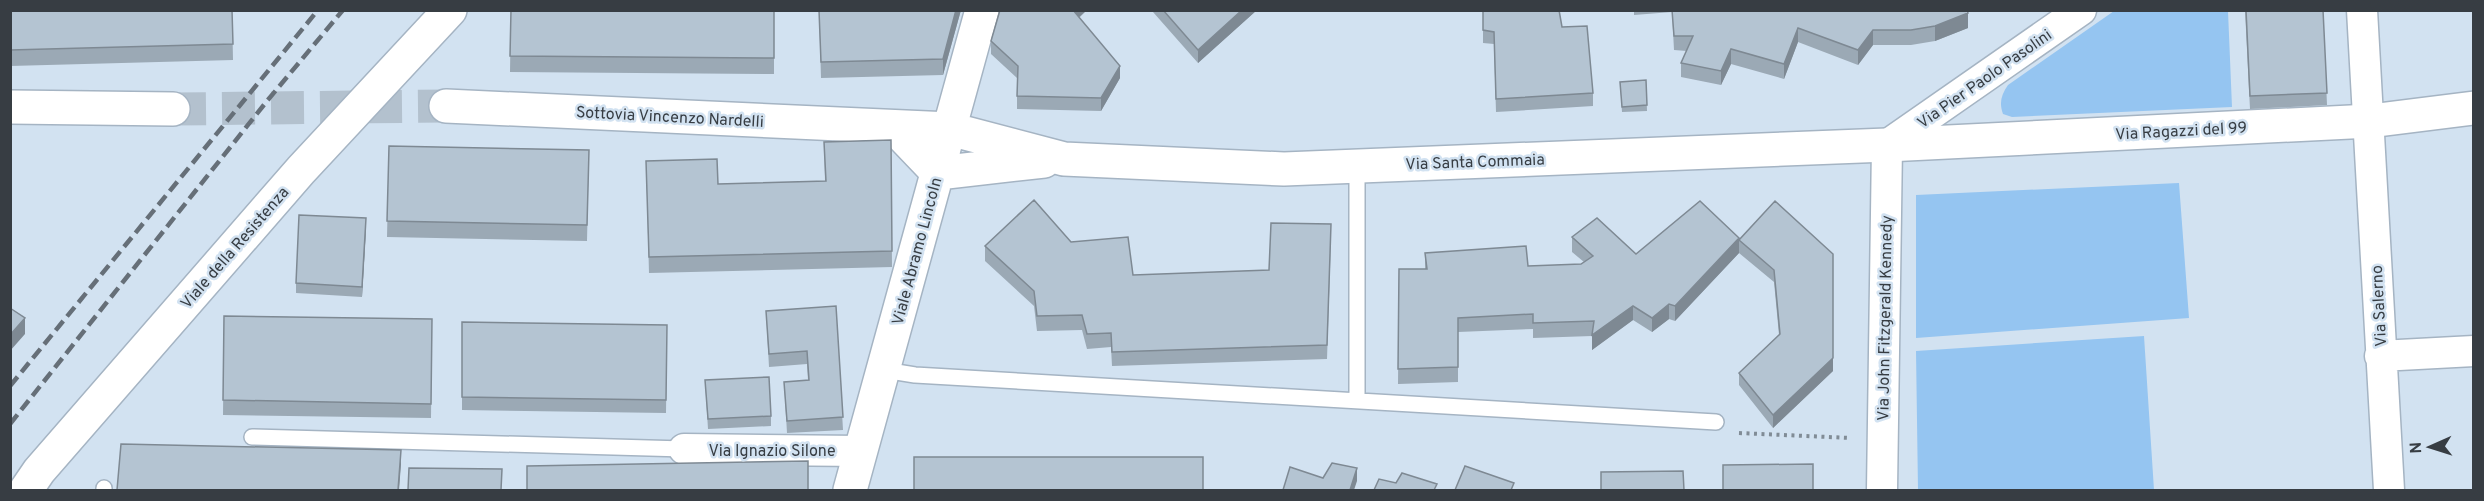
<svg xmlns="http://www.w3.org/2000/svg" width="2484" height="501" font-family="Overpass,sans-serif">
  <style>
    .green { fill: #95c5f1 }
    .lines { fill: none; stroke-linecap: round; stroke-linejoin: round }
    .secondary-tunnel { stroke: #b3c1ce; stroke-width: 33; stroke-dasharray: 33 16; stroke-linecap: butt }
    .lane-casing { stroke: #a5b4c3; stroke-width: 18 }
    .street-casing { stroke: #a5b4c3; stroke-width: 33 }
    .secondary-casing { stroke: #a5b4c3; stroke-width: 36 }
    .path { stroke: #818c96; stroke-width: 4; stroke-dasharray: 3 4.5; stroke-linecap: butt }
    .lane { stroke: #fff; stroke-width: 15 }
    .street { stroke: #fff; stroke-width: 30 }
    .secondary { stroke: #fff; stroke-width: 33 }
    .rail { stroke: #666f78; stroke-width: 4.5; stroke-dasharray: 12 6; stroke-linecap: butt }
    .wall { fill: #9ba9b5 }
    .shaded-wall { fill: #7e8993 }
    .building { fill: #b4c4d2; stroke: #7e8993; stroke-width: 1.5 }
    .labels { text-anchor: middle; stroke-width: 5; stroke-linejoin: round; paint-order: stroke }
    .street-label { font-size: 16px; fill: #373d43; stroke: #d2e2f1 }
  </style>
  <rect width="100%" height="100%" fill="#d2e2f1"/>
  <!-- green -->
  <path class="green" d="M2114 11H2228L2232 107 2012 117 2003 114C1999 103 2001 95 2008 85Z
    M2179 183 2189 318 1916 338V195Z
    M2144 336 2154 490H1918L1916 351Z"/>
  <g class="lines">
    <!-- secondary-tunnel -->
    <path class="secondary-tunnel" d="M173 109 446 106"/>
    <!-- lane casing -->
    <g class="lane-casing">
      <path id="lane" d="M1357 166V399
        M884 370 915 375 1716 422
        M252 437 684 449
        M104 488V490"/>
    </g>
    <!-- street casing -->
    <g class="street-casing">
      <path id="street" d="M2362 10 2389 490
        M2380 356 2474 351
        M684 449 861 451
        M1882 490 1887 145 2081 10"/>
    </g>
    <!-- secondary casing -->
    <g class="secondary-casing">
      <path id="secondary" d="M446 106 950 129 1064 159 1284 169 1887 145 2370 121 2474 108
        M10 107 173 109
        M894 127 938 173 1044 161
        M26 490 39 471 301 170 450 10
        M850 490 982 10"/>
    </g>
    <!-- path -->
    <path class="path" d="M1739 433 1851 438"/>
    <!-- lane -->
    <use href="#lane" class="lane"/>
    <!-- street -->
    <use href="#street" class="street"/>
    <!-- secondary -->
    <use href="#secondary" class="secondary"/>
    <!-- rail -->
    <path class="rail" d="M10 386 318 10
      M10 424 267 101 343 10"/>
  </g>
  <!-- wall -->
  <path class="wall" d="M10 10H232L233 60 10 66Z
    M511 10H774V74L510 72Z
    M819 10H961L943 75 821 78Z
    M1000 10H1087L1079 18 1120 78 1101 111 1017 109V78L991 54V41Z
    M1153 10H1257L1198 63 1153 12Z
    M1483 10 1562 27 1593 93V106L1496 112 1494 44 1483 43Z
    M1634 10H1967L1968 28 1935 41 1911 45H1873L1858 65 1798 42 1784 79 1731 64 1721 85 1681 77V63L1687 51 1674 50 1672 12 1634 15Z
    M2245 10H2323L2327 105 2250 109Z
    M1646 80 1647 111 1622 112 1620 82Z
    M891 140 892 267 649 273 646 161 718 184 825 181 824 142Z
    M389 146 589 150 587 241 387 237Z
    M1775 201 1833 371 1773 428 1739 385V373L1779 335 1774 282 1739 253 1675 321 1669 319 1652 332 1633 320 1592 350V336L1533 338V329L1458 332V382L1398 384 1399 269H1425V253L1528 266 1581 264 1584 262 1572 252V237L1636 254 1739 240Z
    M366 228 362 297 296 293V283Z
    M1331 238 1327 359 1112 366 1111 347 1087 349 1082 330 1037 331 1034 306 985 261V246L1071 242 1133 275 1269 270Z
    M836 306 843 430 787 433 784 382 808 380 807 364 769 367 766 311Z
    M224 316 432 319 431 418 223 415Z
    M462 322 667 325 666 413 462 410Z
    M705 380 771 416V426L708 429Z"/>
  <!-- shaded-wall -->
  <path class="shaded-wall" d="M956 10H961L943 75V59Z
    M1087 10 1072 23V11Z
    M1242 10H1257L1198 63V50Z
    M1968 13V28L1935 41V26Z
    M1798 28V42L1784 79V64Z
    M1873 30V45L1858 65V50Z
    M1731 49V64L1721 85V71Z
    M1120 66V78L1101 111V98Z
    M366 218V228L362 297V287Z
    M1739 238V253L1675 321V306Z
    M1833 254V371L1773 428V415Z
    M1669 304V319L1652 332V318Z
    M1633 306V320L1592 350V335Z
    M25 318V334L10 351V335Z
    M401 450V464L399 490H398Z
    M1357 468V481L1354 490H1350Z"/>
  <!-- building -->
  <path class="building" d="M10 10H232L233 44 10 50Z
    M511 10H774V58L510 56Z
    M819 10H956L943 59 821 62Z
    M1000 10H1073L1120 66 1101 98 1017 96 1018 66 991 41Z
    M1163 10H1242L1198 50Z
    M1483 10H1559L1562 27 1587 26 1593 93 1496 99 1494 32 1483 30Z
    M1672 10H1967L1968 13 1935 26 1911 30H1873L1858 50 1798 28 1784 64 1731 49 1721 71 1681 63 1693 36H1674Z
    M2246 10H2323L2327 93 2250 96Z
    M1646 80 1647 105 1622 107 1620 82Z
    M891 140 892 251 649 257 646 161 717 159 718 184 826 181 824 142Z
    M389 146 589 150 587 225 387 221Z
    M1034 200 1071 242 1128 237 1133 275 1269 270 1271 223 1331 224 1327 345 1112 352 1111 333 1087 334 1082 315 1037 316 1034 291 985 246Z
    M1700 201 1739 238 1675 306 1669 304 1652 318 1633 306 1592 335 1594 321 1533 323V314L1458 318V367L1398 369 1399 269H1427L1425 253 1526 246 1528 266 1581 264 1593 256 1572 237 1597 218 1636 254Z
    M1775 201 1833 254V358L1773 415 1739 373 1780 334 1774 270 1739 240Z
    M299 215 366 218 362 287 296 283Z
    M836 306 843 417 787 421 784 382 809 380 807 351 769 354 766 311Z
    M10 308 25 318 10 335Z
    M224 316 432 319 431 404 223 400Z
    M462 322 667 325 666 400 462 397Z
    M769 377 771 416 708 419 705 380Z
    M121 444 401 450 398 490H117Z
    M914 457H1203V490H914Z
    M808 461V490H527V466Z
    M1332 463 1357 468 1350 490H1283L1290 467 1323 478Z
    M1813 464V490H1723V465Z
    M1465 466 1514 483 1511 490H1455Z
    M409 468 502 469 501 490H408Z
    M1683 471 1684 490H1601V472Z
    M1402 473 1437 484 1434 490H1374L1379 479 1396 483Z"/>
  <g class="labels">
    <!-- street labels -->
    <g class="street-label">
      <text transform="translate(1984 78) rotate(-35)" y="6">Via Pier Paolo Pasolini</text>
      <text transform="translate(670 116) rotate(3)" y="6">Sottovia Vincenzo Nardelli</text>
      <text transform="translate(2181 130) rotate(-3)" y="6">Via Ragazzi del 99</text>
      <text transform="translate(1475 161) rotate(-2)" y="6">Via Santa Commaia</text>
      <text transform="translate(234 247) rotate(-49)" y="6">Viale della Resistenza</text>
      <text transform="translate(916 251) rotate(-75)" y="6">Viale Abramo Lincoln</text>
      <text transform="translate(2378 306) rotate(-93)" y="6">Via Salerno</text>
      <text transform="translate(1884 318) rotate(-89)" y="6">Via John Fitzgerald Kennedy</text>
      <text x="772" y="456">Via Ignazio Silone</text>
    </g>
  </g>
  <!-- border -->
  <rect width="2484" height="501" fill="none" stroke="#373d43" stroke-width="24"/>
  <!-- north arrow -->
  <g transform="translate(2430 447) rotate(267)" stroke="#d2e2f1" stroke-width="4.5" paint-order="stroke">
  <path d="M0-4.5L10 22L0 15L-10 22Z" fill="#373d43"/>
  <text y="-9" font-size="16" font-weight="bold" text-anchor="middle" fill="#373d43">N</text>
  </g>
</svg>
